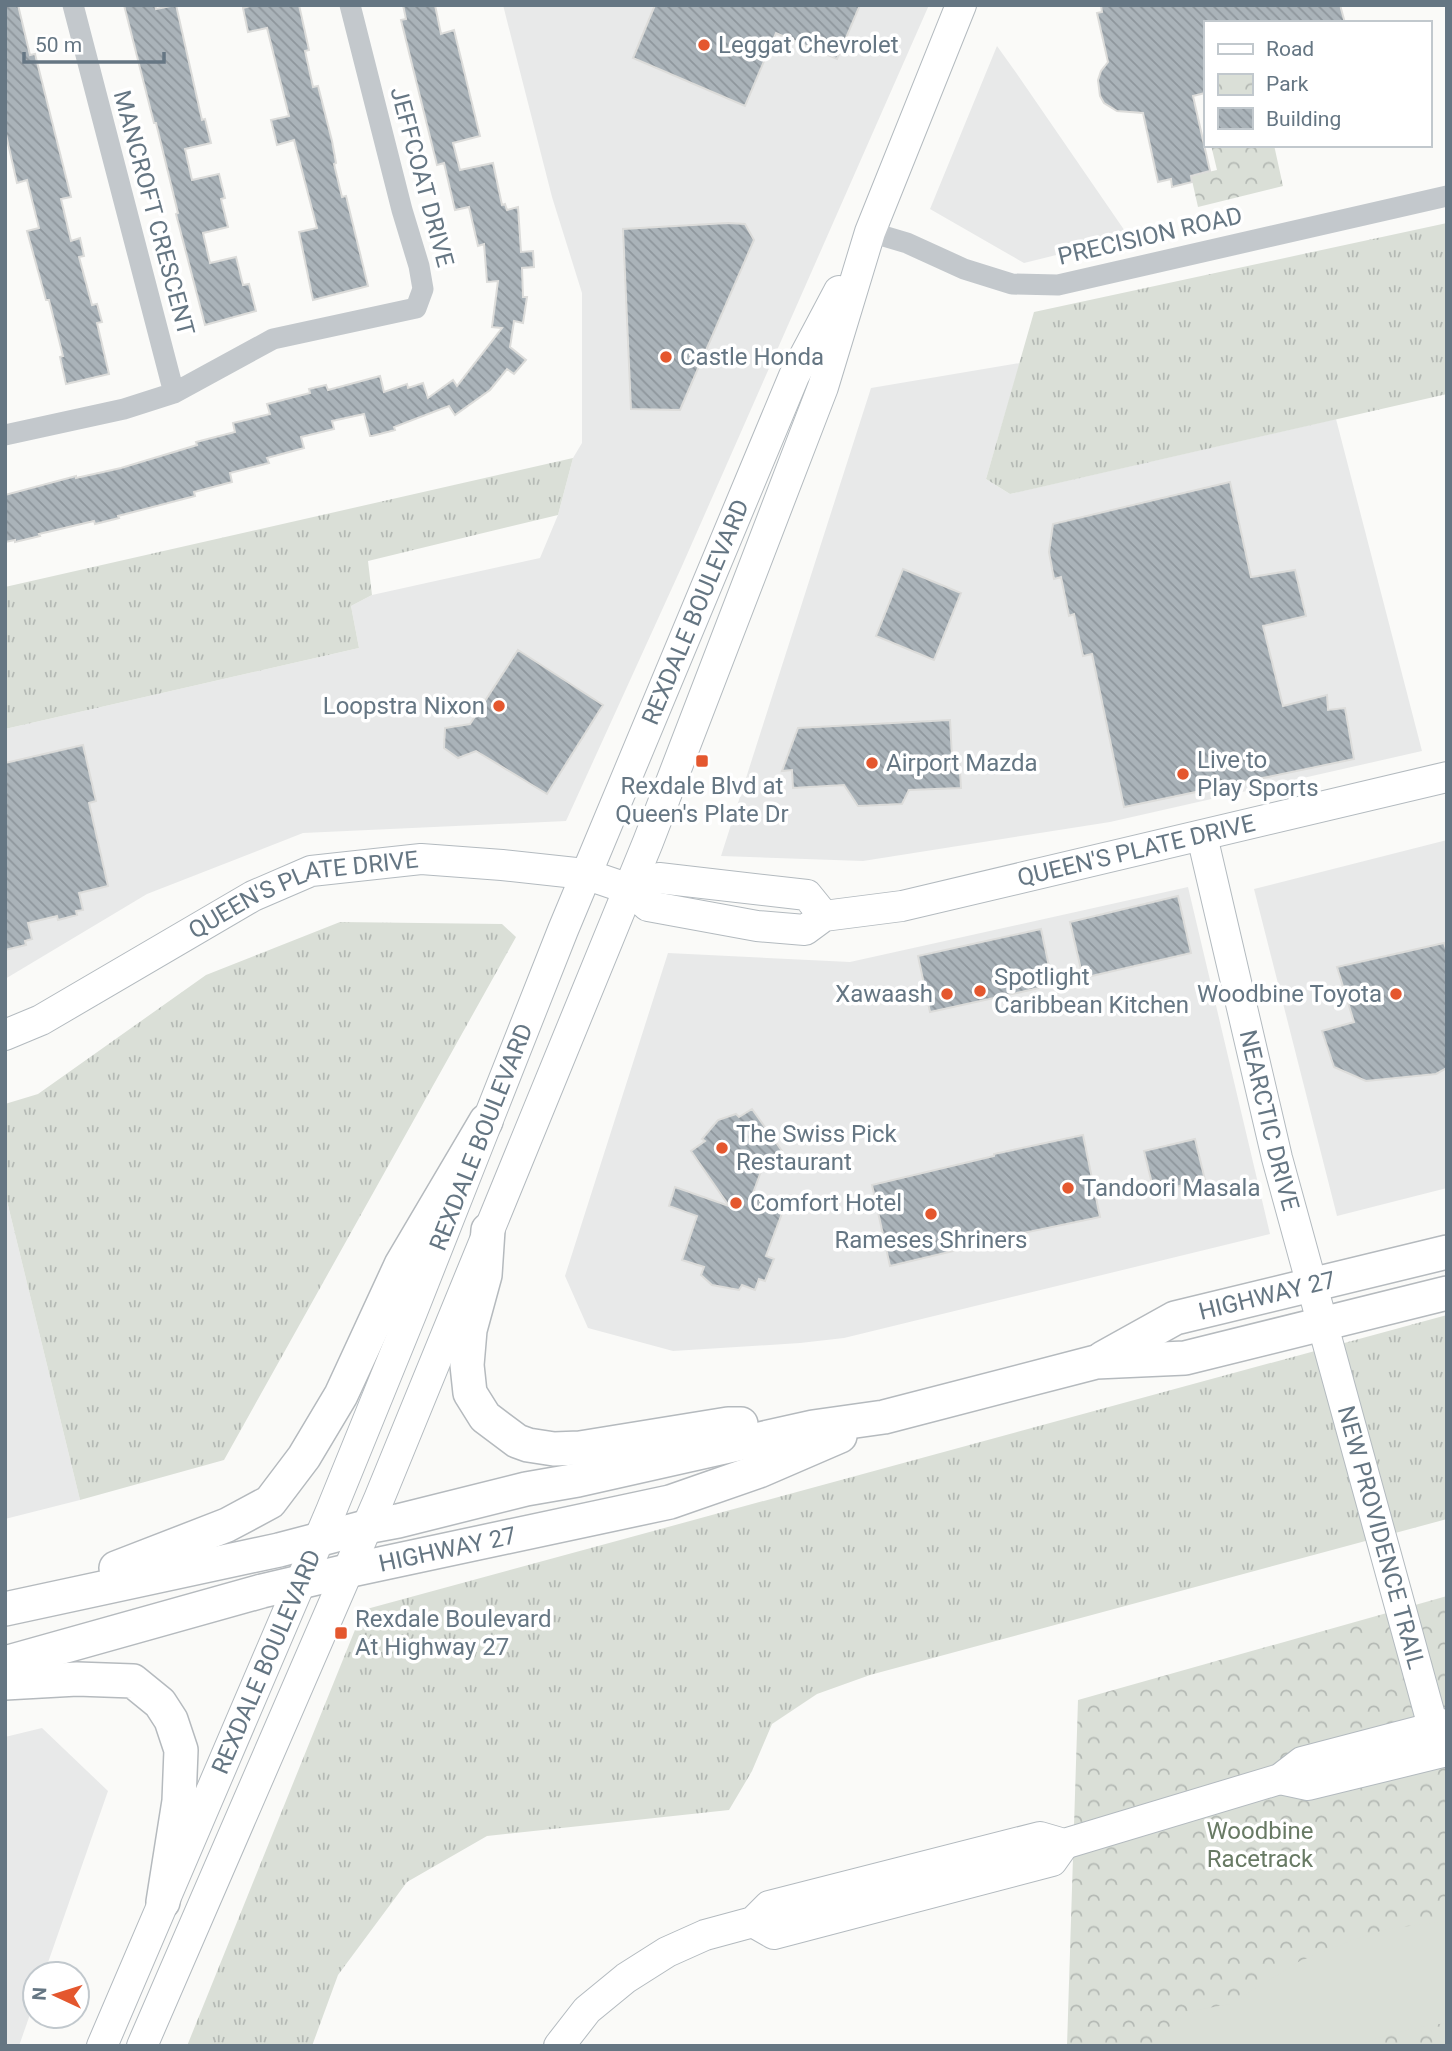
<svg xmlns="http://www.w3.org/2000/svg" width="1452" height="2051" font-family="Roboto,sans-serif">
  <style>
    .built { fill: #e8e9e9 }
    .grass { fill: url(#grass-tufts) }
    .park { fill: url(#park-crowns) }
    .pitch { fill: #dadfd7 }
    .building { fill: url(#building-back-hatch); stroke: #dcdcda; stroke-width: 2 }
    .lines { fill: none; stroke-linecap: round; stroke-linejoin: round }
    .secondary-casing { stroke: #b3babf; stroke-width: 32 }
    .primary-casing { stroke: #b5babe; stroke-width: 36 }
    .street { stroke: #c3c8cc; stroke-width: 21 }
    .secondary { stroke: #fff; stroke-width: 30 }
    .primary { stroke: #fff; stroke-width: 33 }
    .poi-dot { fill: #e4572e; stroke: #fff; stroke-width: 2.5 }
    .labels { text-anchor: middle; stroke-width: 7; stroke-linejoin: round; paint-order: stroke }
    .poi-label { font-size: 24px; fill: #657683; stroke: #fff; text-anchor: start }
    .street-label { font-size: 24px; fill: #657683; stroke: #fff }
    .park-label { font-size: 24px; fill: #687a64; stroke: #fff }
  </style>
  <defs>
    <pattern id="grass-tufts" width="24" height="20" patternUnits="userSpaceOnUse" patternTransform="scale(1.75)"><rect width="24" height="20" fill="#dadfd7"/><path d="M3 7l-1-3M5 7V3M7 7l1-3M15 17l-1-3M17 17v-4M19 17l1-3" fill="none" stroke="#b4b9b4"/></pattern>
    <pattern id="park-crowns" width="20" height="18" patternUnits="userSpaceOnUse" patternTransform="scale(1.75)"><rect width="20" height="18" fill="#dadfd7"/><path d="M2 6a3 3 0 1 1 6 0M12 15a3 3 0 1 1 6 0" fill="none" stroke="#b4b9b4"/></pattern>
    <pattern id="building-back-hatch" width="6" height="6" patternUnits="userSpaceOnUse" patternTransform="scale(1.75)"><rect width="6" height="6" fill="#aab3b9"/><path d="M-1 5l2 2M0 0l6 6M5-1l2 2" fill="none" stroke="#8e969c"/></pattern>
  </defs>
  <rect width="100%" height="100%" fill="#fafaf8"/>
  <!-- built -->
  <path class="built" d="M503 5H929L682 566 566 821 303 833 147 894 5 979V729L359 648 351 606 372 595 540 558 558 515 573 458 582 443V293L552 197Z
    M997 46 1017 74 1129 237 1024 263 930 209Z
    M1020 363 986 479 1010 494 1336 419 1422 751 1110 822 863 861 721 856 871 388Z
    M1447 840V1188L1337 1216 1254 889Z
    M1188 887 1270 1234 844 1338 800 1343 673 1351 588 1328 565 1276 668 953 850 962Z
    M5 1193 80 1500 5 1519Z
    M42 1728 108 1791 44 1974H35V2000L19 2046H5V1737Z"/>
  <!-- grass -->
  <path class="grass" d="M1447 223V394L1010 494 986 479 1034 312Z
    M573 458 558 515 368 561 372 595 351 606 359 648 5 729V587Z
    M340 922 502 924 516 937 224 1460 80 1500 5 1193V1104L38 1094 206 975Z
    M1447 1315V1519L870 1675 817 1694 772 1724 752 1771 729 1810 487 1836 407 1882 338 1975 312 2046H187L363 1610Z"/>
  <!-- park -->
  <path class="park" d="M1211 145H1274L1283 186 1198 207 1191 176 1217 170Z
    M1447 1596V2046H1067L1078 1700Z"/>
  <!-- pitch -->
  <path class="pitch" d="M1447 1921V2023C1415 2027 1386 2034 1356 2046H1153L1176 2019 1197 2010 1230 2004 1300 1961 1353 1940 1387 1929Z"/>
  <!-- building -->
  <path class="building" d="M5 5H18L30 55 35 54 71 197 61 199 71 241 80 238 84 256 79 257 92 305 97 304 102 322 97 323 109 374 66 384 60 357 63 356 49 300H46L27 231 39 228 27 180 17 183 5 130Z
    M124 5H155L156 9 176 5 202 120 205 119 211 143 185 149 192 180 219 174 225 198 221 199 228 227 203 233 210 263 236 257 243 285 249 284 256 311 205 325 176 214 178 213 156 123H154Z
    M254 5H299L309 50 305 51 313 87 318 86 332 141 336 163 334 164 342 197 346 196 368 286 313 300 299 232 317 228 294 140 277 145 271 120 289 116 267 28 248 32 243 8Z
    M403 5H435L441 34 454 30 480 136 453 143 460 170 493 163 502 205 505 204 507 210 518 207 521 252 533 251 534 267 522 268 523 297H527L523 323 514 321 510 347 526 360 514 374 507 369 490 390 455 415 449 406 394 427 395 430 372 436H370L364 414 332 421 334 429 301 437 304 448 267 458 269 463 230 473 232 482 194 492 195 496 118 516 119 518 95 524 94 521 39 534 40 536 15 542V540L5 542V495L76 476V478L121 468 197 445 196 442 235 432 233 423 270 414 267 404 310 393 309 389 326 385 328 390 380 376 384 392 407 384 408 388 423 383 428 398 453 380 457 386 502 328 492 327 498 281 487 282 484 244 478 246 469 207 455 210 444 163 437 165 401 20 406 19Z
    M655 5H860L837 59 776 33 745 106 633 58Z
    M1101 5H1340L1345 23H1205V93L1193 96 1210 171 1191 176 1192 182 1172 187 1171 179 1158 182 1143 113 1117 111 1104 103 1100 96 1098 80 1101 71 1108 62 1097 13 1102 12Z
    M728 223 745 224 754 240 680 410 631 409 623 229Z
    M1230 482 1251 577 1295 570 1306 616 1263 626 1283 706 1327 695 1328 710 1345 708 1354 759 1124 807 1092 654 1083 656 1074 614 1069 616 1061 577 1054 579 1049 552 1053 524Z
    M903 569 961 593 934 660 876 636Z
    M518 650 603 705 547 794 476 751 458 758 444 748 445 728 470 724Z
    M950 720 952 757H959L961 788 909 790 902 804 858 806 844 785 793 788 792 770 782 771 798 728Z
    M83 745 96 801 89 803 108 886 79 893 83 910 76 911 77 915 58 920 57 916 28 923 32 939 25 941 26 945 5 950V763Z
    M1178 896 1191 953 1083 978 1070 922Z
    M1041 929 1053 985 930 1012 918 956Z
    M1444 943 1447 952V1068L1436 1074 1366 1081 1334 1067 1322 1031 1354 1022 1337 967Z
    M752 1109 782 1151 763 1166 752 1196 784 1208 766 1256 774 1259 765 1281 759 1279 755 1290 742 1285 739 1290 712 1285 701 1275 704 1267 682 1260 697 1216 669 1206 675 1187 729 1206 691 1151 705 1141 702 1139 718 1120 736 1114 739 1117Z
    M1083 1135 1100 1217 990 1240 991 1242 890 1266 872 1185 994 1156V1154Z
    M1195 1139 1205 1180 1154 1192 1144 1151Z"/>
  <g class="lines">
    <!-- secondary casing -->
    <g class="secondary-casing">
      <g id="secondary">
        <path id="s1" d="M1202 836 1277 1158 1440 1752"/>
        <path d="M629 889 659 878 807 895 824 916"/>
        <path id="s2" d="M5 1035 41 1020 253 896 311 871 421 859 502 865 585 874 629 889 648 906 757 926 805 930 824 916 902 906 1447 777"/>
        <path d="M1280 1779 1308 1785 1447 1751"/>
        <path d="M753 1922 774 1934 1052 1861 1064 1844"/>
        <path id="s3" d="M102 2046 331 1511 412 1312 563 930 794 376 839 291"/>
        <path d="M142 2046 379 1499 648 842 823 387 870 232 961 5"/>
        <path d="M559 2046 587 2010 626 1978 667 1952 705 1935 753 1922 769 1906 1040 1837 1064 1844 1280 1779 1302 1762 1447 1724"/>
      </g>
    </g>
    <!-- primary casing -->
    <g class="primary-casing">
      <g id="primary">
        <path d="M488 1230 485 1275 470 1330 467 1365 470 1393 485 1417 517 1441 528 1445 554 1449 580 1448 728 1424H741"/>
        <path id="s4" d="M1103 1358 1175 1318 1447 1252"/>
        <path d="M116 1568 227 1525 270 1502 304 1457 341 1395 401 1265 486 1121"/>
        <path d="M5 1609 279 1550 366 1527 398 1521 526 1489 578 1480 813 1427 884 1417 1096 1362 1185 1358 1447 1293"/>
        <path id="s5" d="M5 1663 262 1591 347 1571 670 1502 759 1471 840 1436"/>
        <path d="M5 1683 77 1679 133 1681 160 1703 171 1720 181 1750 179 1801 163 1902"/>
      </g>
    </g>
    <!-- street -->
    <path class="street" d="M73 5 174 393
      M870 232 907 243 964 269 1012 284 1058 285 1447 196
      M5 435 124 409 174 393 273 339 416 308 423 289 419 266 402 210 350 5"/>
    <!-- secondary -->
    <use href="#secondary" class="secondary"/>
    <!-- primary -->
    <use href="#primary" class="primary"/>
  </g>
  <!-- markers -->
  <g class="poi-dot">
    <circle cx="704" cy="45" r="7"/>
    <circle cx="666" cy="357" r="7"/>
    <circle cx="499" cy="706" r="7"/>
    <rect x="695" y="754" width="14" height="14" rx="3.5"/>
    <circle cx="872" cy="763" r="7"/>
    <circle cx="1183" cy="774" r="7"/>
    <circle cx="980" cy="991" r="7"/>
    <circle cx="947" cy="994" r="7"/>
    <circle cx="1396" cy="994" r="7"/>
    <circle cx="722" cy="1148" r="7"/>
    <circle cx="1068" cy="1188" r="7"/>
    <circle cx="736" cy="1203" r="7"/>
    <circle cx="931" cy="1214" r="7"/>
    <rect x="334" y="1626" width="14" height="14" rx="3.5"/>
  </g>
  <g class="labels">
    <!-- poi labels -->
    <g class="poi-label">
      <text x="718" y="53">Leggat Chevrolet</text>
      <text x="680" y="365">Castle Honda</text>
      <text x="485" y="714" text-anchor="end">Loopstra Nixon</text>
      <text x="1197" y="768">Live to<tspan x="1197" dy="28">Play Sports</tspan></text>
      <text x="886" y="771">Airport Mazda</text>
      <text x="702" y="794" text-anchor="middle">Rexdale Blvd at<tspan x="702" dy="28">Queen's Plate Dr</tspan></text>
      <text x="994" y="985">Spotlight<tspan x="994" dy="28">Caribbean Kitchen</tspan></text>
      <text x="933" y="1002" text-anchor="end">Xawaash</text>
      <text x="1382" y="1002" text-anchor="end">Woodbine Toyota</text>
      <text x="736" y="1142">The Swiss Pick<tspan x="736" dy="28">Restaurant</tspan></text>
      <text x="1082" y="1196">Tandoori Masala</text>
      <text x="750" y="1211">Comfort Hotel</text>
      <text x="931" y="1248" text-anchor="middle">Rameses Shriners</text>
      <text x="355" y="1627">Rexdale Boulevard<tspan x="355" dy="28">At Highway 27</tspan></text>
    </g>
    <!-- street labels -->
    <g class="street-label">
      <text transform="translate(422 177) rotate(75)" y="8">JEFFCOAT DRIVE</text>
      <text transform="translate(154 213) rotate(75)" y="8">MANCROFT CRESCENT</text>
      <text transform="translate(1150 236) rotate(-13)" y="8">PRECISION ROAD</text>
      <text dy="8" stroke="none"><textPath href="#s3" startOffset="1552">REXDALE BOULEVARD</textPath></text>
      <text dy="8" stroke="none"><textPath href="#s2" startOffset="1197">QUEEN'S PLATE DRIVE</textPath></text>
      <text dy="8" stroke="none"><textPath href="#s2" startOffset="334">QUEEN'S PLATE DRIVE</textPath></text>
      <text dy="8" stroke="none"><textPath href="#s1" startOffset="292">NEARCTIC DRIVE</textPath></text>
      <text dy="8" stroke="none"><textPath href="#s3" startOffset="985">REXDALE BOULEVARD</textPath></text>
      <text dy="8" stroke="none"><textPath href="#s4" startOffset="177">HIGHWAY 27</textPath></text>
      <text dy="8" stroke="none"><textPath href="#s1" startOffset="724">NEW PROVIDENCE TRAIL</textPath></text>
      <text dy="8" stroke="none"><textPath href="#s5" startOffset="457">HIGHWAY 27</textPath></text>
      <text dy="8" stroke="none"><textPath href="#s3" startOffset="418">REXDALE BOULEVARD</textPath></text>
    </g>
    <!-- park labels -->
    <g class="park-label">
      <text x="1260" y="1839">Woodbine<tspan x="1260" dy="28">Racetrack</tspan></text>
    </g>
  </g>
  <!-- border -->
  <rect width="1452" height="2051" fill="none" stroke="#657683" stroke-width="14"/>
  <!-- legend -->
  <rect x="1204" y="21" width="228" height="126" fill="#ffffff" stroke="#c1c8cd" stroke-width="2"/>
  <rect x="1218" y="44" width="35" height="10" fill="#ffffff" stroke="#c1c8cd" stroke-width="2"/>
  <text x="1266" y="56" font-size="21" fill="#657683">Road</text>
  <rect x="1218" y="74" width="35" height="21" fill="url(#park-crowns)" stroke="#c1c8cd" stroke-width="2"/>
  <text x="1266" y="91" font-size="21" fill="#657683">Park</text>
  <rect x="1218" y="108" width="35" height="21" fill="url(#building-back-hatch)" stroke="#c1c8cd" stroke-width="2"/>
  <text x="1266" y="126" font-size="21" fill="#657683">Building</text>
  <!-- north arrow -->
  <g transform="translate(56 1995) rotate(274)"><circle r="33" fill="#ffffff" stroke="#c1c8cd" stroke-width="2"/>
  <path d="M0-5L12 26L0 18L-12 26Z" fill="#e4572e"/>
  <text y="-10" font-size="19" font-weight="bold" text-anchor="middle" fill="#657683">N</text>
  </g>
  <!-- scale -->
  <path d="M24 52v10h140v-10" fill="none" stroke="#657683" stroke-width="3.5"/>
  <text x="35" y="52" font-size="21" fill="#657683" stroke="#ffffff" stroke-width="5" paint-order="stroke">50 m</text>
</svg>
